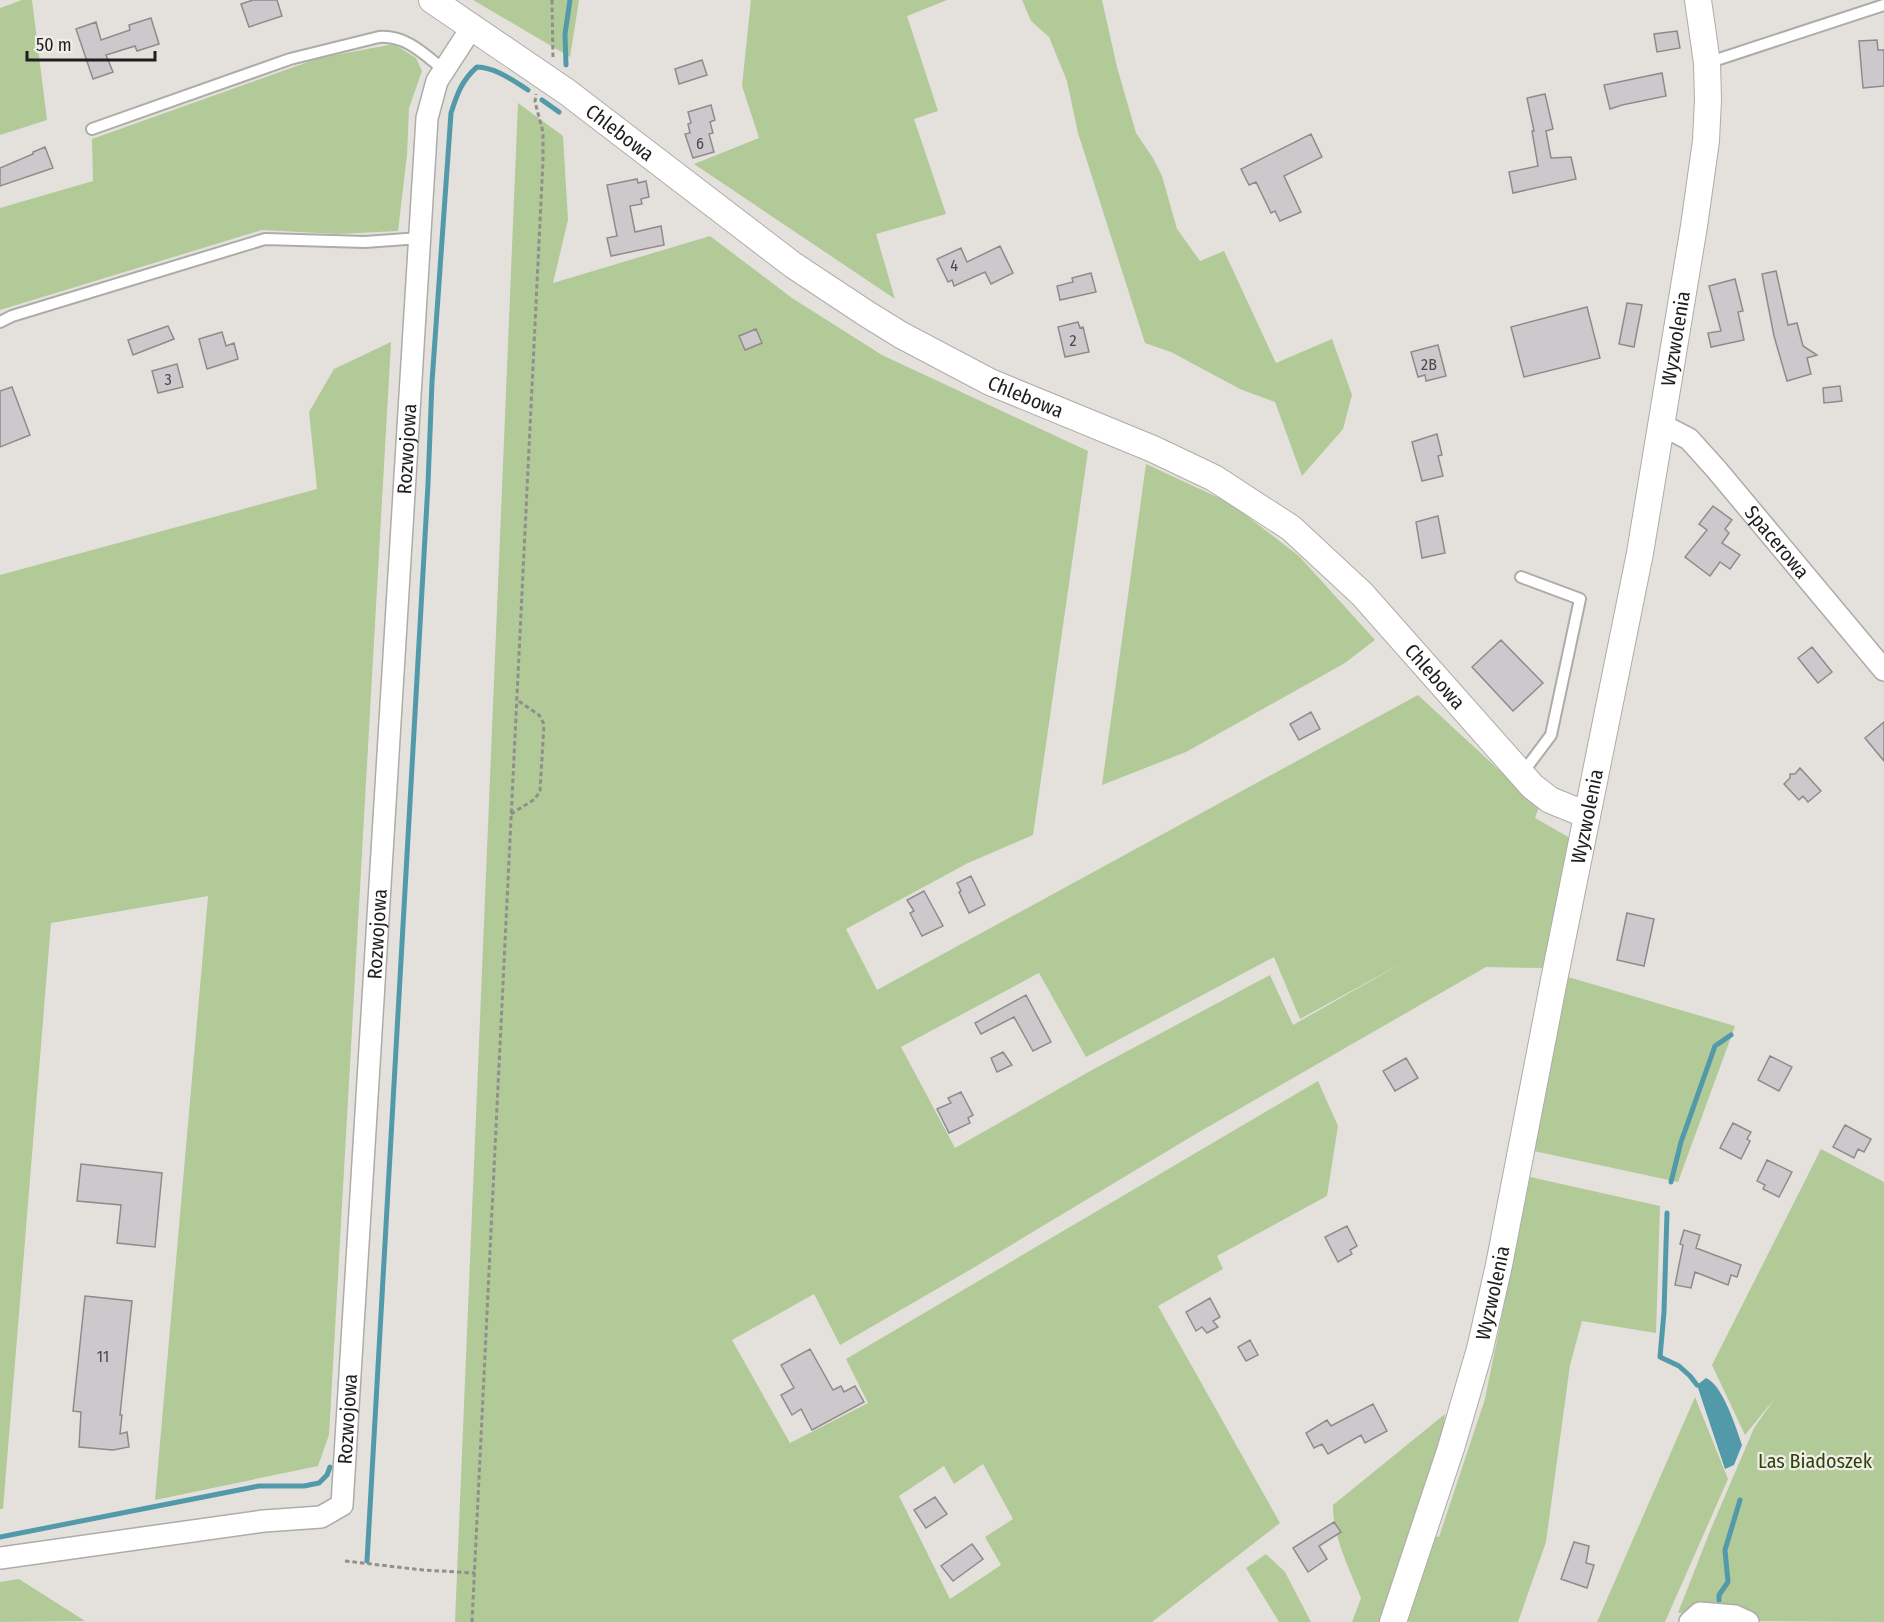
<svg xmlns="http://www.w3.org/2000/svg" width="1884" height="1622" font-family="'Fira Sans Condensed',sans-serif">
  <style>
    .green { fill: #b2c998; fill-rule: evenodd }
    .water { fill: #5299aa }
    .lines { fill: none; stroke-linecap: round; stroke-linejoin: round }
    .stream { stroke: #5299aa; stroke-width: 5 }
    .building { fill: #ccc8cb; stroke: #8f8b8d; stroke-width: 1.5 }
    .service-casing { stroke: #aeaca8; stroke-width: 14 }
    .minor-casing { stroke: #aeaca8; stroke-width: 24 }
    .tertiary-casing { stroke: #aeaca8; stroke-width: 28 }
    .path { stroke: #918f8c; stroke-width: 3; stroke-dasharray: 4.5 3; stroke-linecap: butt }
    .service { stroke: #fff; stroke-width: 10 }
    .minor { stroke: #fff; stroke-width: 21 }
    .tertiary { stroke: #fff; stroke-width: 26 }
    .labels { text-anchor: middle; stroke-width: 4.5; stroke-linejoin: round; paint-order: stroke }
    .number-label { font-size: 16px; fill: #4a4848 }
    .street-label { font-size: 20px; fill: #1f1e1d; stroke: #f1eeea }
    .park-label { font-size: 20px; fill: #2e430a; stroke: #f1eeea }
  </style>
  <rect width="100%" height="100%" fill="#e4e1dd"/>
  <!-- green -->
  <path class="green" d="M22 0H32L47 120 0 135V8Z
    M473 0H579L570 57Z
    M751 0H947L907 16 938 111 914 119 946 214 876 234 895 299 694 164 759 138 742 86Z
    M1022 0H1102L1117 67 1136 133 1153 158 1162 176 1177 229 1200 261 1224 251 1276 363 1332 339 1352 395 1343 429 1302 476 1275 402 1240 389 1171 352 1145 343 1078 133 1067 81 1049 37 1031 21Z
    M394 44 416 58 422 71 409 108 407 155 398 231 338 234 262 230 0 310V208L93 181 92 139 319 58Z
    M518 103 563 136 568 220 553 283 710 236 792 298 882 355 1088 451 1033 835 968 863 846 929 877 990 1418 695 1539 807 1535 818 1570 838 1546 968 1486 967 1194 1135 968 1271 840 1345 814 1294 732 1340 790 1443 868 1403 846 1359 1318 1081 1338 1126 1327 1196 1217 1256 1223 1269 1158 1306 1280 1523 1152 1622H455ZM1274 957 1300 1019 1406 961 1293 1025 1270 975 1092 1070 955 1148 901 1047 1039 973 1086 1057ZM983 1464 1013 1519 985 1537 1001 1565 950 1599 899 1496 944 1466 954 1484Z
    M391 342 329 1435 318 1466 155 1500 208 896 51 923 3 1509H0V575L317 489 309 412 334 369Z
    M1146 464 1230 503 1299 556 1375 640 1367 646 1376 657 1367 646 1345 663 1186 752 1102 785Z
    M1568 977 1735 1026 1678 1182 1534 1151Z
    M1821 1149 1884 1182V1622L1750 1621 1718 1611 1678 1613 1710 1531 1754 1428 1775 1398 1745 1435 1712 1365Z
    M1530 1177 1660 1206 1656 1333 1582 1321 1570 1365 1546 1542 1518 1622H1405L1433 1536 1439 1537 1485 1399Z
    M1695 1397 1728 1479 1665 1622H1597Z
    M1445 1414 1441 1457 1386 1622H1352L1361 1598C1349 1568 1333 1538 1333 1505Z
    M1266 1554 1285 1572 1311 1622H1279L1246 1568Z
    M19 1579 85 1621 0 1622V1582Z"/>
  <!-- water -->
  <path class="water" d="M1706 1378C1723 1385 1736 1428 1742 1445L1734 1465 1725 1469 1697 1385Z"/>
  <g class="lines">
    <!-- stream -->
    <path class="stream" d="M566 65 565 34 570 0
      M542 100 559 112
      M1671 1182 1681 1142 1715 1046 1731 1035
      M1667 1213 1664 1312 1660 1357 1679 1366 1690 1376 1697 1385
      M0 1537 259 1486H304L319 1483 327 1475 330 1467
      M367 1561 428 484 432 382 451 113C457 94 462 80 477 67 497 68 512 80 528 90
      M1719 1600V1595L1728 1582 1725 1550 1740 1500"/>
  </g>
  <!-- building -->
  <path class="building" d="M253 0H277L282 16 249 27 241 4Z
    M151 18 159 44 137 51 135 46 106 55 113 72 93 79 76 29 96 22 101 40 130 30 129 25Z
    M1677 31 1680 48 1657 52 1654 34Z
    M1877 40 1878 50H1884V86L1863 88 1859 41Z
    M702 60 707 75 679 84 675 69Z
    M1662 73 1666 96 1622 105 1610 109 1604 85Z
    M1545 94 1553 129 1546 131 1551 158 1571 157 1576 179 1513 193 1509 172 1538 166 1532 131H1534L1527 98Z
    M711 105 715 120 710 122 713 133 709 134 714 152 693 158 685 134 690 133 688 124 691 123 688 112Z
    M1311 134 1322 157 1284 176 1301 212 1280 221 1275 211 1271 213 1256 182 1249 185 1241 169Z
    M45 147 53 168 0 186V168L33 154V152Z
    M637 179 638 183 646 181 649 197 641 199 642 204 630 206 635 232 661 226 664 245 611 256 607 238 617 236 607 185Z
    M1000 246 1013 273 991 284 985 272 954 286 952 280 948 282 937 259 961 248 967 262Z
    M1776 271 1788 325 1797 323 1803 346 1817 355 1807 358 1811 374 1787 381 1774 336 1762 274Z
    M1091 273 1096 292 1060 300 1057 286 1073 282 1072 278Z
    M1735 279 1743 311 1738 312 1744 340 1711 347 1708 333 1721 331 1709 286Z
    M1627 303 1642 305 1634 347 1619 344Z
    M1587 307 1600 358 1524 377 1511 327Z
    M1078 322 1080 328 1083 327 1089 352 1065 357 1058 327Z
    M168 326 174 339 133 355 128 340Z
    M756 329 762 343 745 350 739 336Z
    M222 332 226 346 234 343 238 359 207 369 199 339Z
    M1438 345 1446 376 1426 381 1425 375 1418 377 1411 352Z
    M177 364 183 387 158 393 152 371Z
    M1840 386 1842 401 1824 403 1823 388Z
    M12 387 30 435 0 447V391Z
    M1437 434 1442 455 1438 456 1443 476 1422 481 1412 442Z
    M1713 506 1732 520 1725 529 1729 533 1722 543 1740 555 1730 569 1720 562 1710 576 1685 557 1707 530 1699 524Z
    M1438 516 1445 553 1422 558 1416 522Z
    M1501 640 1543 683 1513 711 1472 667Z
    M1812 647 1832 672 1818 683 1798 658Z
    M1311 712 1320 729 1299 740 1290 724Z
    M1884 722V761L1865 738Z
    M1800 768 1821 791 1808 802 1803 796 1799 800 1784 784 1790 778V774H1795Z
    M971 876 985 905 969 913 959 892 961 891 957 883Z
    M924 891 943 926 922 936 910 913 914 911 907 900Z
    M1627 913 1654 919 1644 966 1617 960Z
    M1026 995 1051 1042 1033 1051 1014 1017 981 1034 975 1023Z
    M1003 1052 1012 1065 997 1072 991 1058Z
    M1770 1056 1792 1067 1779 1091 1758 1080Z
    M1406 1058 1418 1078 1395 1091 1383 1071Z
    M961 1092 973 1115 968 1118 970 1123 949 1133 937 1109 951 1103 948 1098Z
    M1733 1123 1751 1132 1747 1139 1750 1141 1741 1159 1720 1148Z
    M1845 1125 1871 1139 1864 1152 1858 1149 1854 1158 1833 1147Z
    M1767 1160 1792 1172 1779 1197 1763 1189 1765 1185 1757 1181Z
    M81 1164 162 1173 155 1247 117 1243 121 1205 77 1201Z
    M1347 1226 1357 1246 1350 1250 1352 1254 1338 1262 1325 1237Z
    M1684 1230 1700 1235 1696 1248 1741 1265 1737 1277 1731 1275 1728 1285 1695 1272 1691 1288 1675 1285 1683 1245 1680 1244Z
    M85 1296 132 1301 120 1415H122L120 1434 127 1432 129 1447 113 1450 79 1447 81 1412 73 1411Z
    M1210 1298 1220 1317 1213 1321 1218 1327 1207 1333 1202 1327 1196 1331 1186 1312Z
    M1250 1340 1258 1355 1246 1361 1238 1347Z
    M810 1349 833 1390 841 1386 844 1392 855 1386 864 1402 812 1430 801 1409 792 1415 781 1395 794 1388 781 1365Z
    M1373 1404 1387 1431 1365 1443 1361 1435 1328 1454 1322 1444 1314 1448 1306 1433 1327 1420 1331 1426Z
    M935 1497 947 1514 926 1528 914 1510Z
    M1334 1522 1341 1532 1319 1546 1327 1559 1308 1572 1293 1548Z
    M1574 1542 1589 1546 1586 1563 1594 1565 1587 1588 1561 1579Z
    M972 1544 983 1559 953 1581 941 1566Z"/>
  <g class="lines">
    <!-- service casing -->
    <g class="service-casing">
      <path id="service" d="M1707 63 1884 5
        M92 129 290 59 379 37C406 35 424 54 444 70
        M0 322 12 316 265 239 365 242 420 238
        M1521 577 1580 599 1551 735 1521 775"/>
    </g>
    <!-- minor casing -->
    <g class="minor-casing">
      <g id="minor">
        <path id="s1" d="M1662 425 1689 439 1716 469 1884 670"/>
        <path id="s2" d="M0 1558 264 1521 321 1517 342 1505 427 118 437 81 472 27"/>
        <path d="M1690 1622 1700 1613 1735 1616 1748 1622"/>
      </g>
    </g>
    <!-- tertiary casing -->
    <g class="tertiary-casing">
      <g id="tertiary">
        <path id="s3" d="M432 0 567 92 793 265 867 314 901 335 990 382 1153 449 1214 478 1291 528 1362 594 1532 786 1550 800 1587 815"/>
        <path id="s4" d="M1393 1622 1451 1448 1480 1349 1499 1265 1554 980 1640 553 1694 226 1706 141 1708 99 1707 63 1698 0"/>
      </g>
    </g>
    <!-- path -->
    <path class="path" d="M552 0 553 59
      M511 814 535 799 540 791 544 724 539 715 517 700
      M345 1561 423 1570 475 1573
      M472 1622 543 160V132L535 102 536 94"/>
    <!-- service -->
    <use href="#service" class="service"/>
    <!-- minor -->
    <use href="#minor" class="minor"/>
    <!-- tertiary -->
    <use href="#tertiary" class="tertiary"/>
  </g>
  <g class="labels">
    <!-- number labels -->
    <g class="number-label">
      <text x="700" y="149">6</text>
      <text x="954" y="271">4</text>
      <text x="1073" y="346">2</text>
      <text x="1429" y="370">2B</text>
      <text x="168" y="385">3</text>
      <text x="103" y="1362">11</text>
    </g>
    <!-- street labels -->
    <g class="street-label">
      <text dy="7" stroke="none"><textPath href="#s3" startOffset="230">Chlebowa</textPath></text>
      <text dy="7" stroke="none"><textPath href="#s4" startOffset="1316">Wyzwolenia</textPath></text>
      <text dy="7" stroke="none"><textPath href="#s3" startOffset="716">Chlebowa</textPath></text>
      <text dy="7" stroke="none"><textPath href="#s2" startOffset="1406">Rozwojowa</textPath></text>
      <text dy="7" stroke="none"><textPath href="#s1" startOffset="166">Spacerowa</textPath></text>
      <text dy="7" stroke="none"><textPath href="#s3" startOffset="1220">Chlebowa</textPath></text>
      <text dy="7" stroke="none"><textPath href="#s4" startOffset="830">Wyzwolenia</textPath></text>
      <text dy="7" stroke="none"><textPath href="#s2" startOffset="920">Rozwojowa</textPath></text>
      <text dy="7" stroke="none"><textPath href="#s4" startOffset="344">Wyzwolenia</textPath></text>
      <text dy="7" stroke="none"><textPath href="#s2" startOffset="434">Rozwojowa</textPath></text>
    </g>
    <!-- park labels -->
    <g class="park-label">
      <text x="1815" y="1468">Las Biadoszek</text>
    </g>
  </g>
  <!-- scale -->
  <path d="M27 51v9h128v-9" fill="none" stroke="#1f1e1d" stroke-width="3"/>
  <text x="36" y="51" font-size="18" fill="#1f1e1d" stroke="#f1eeea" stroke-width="4.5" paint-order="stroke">50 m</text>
</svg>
